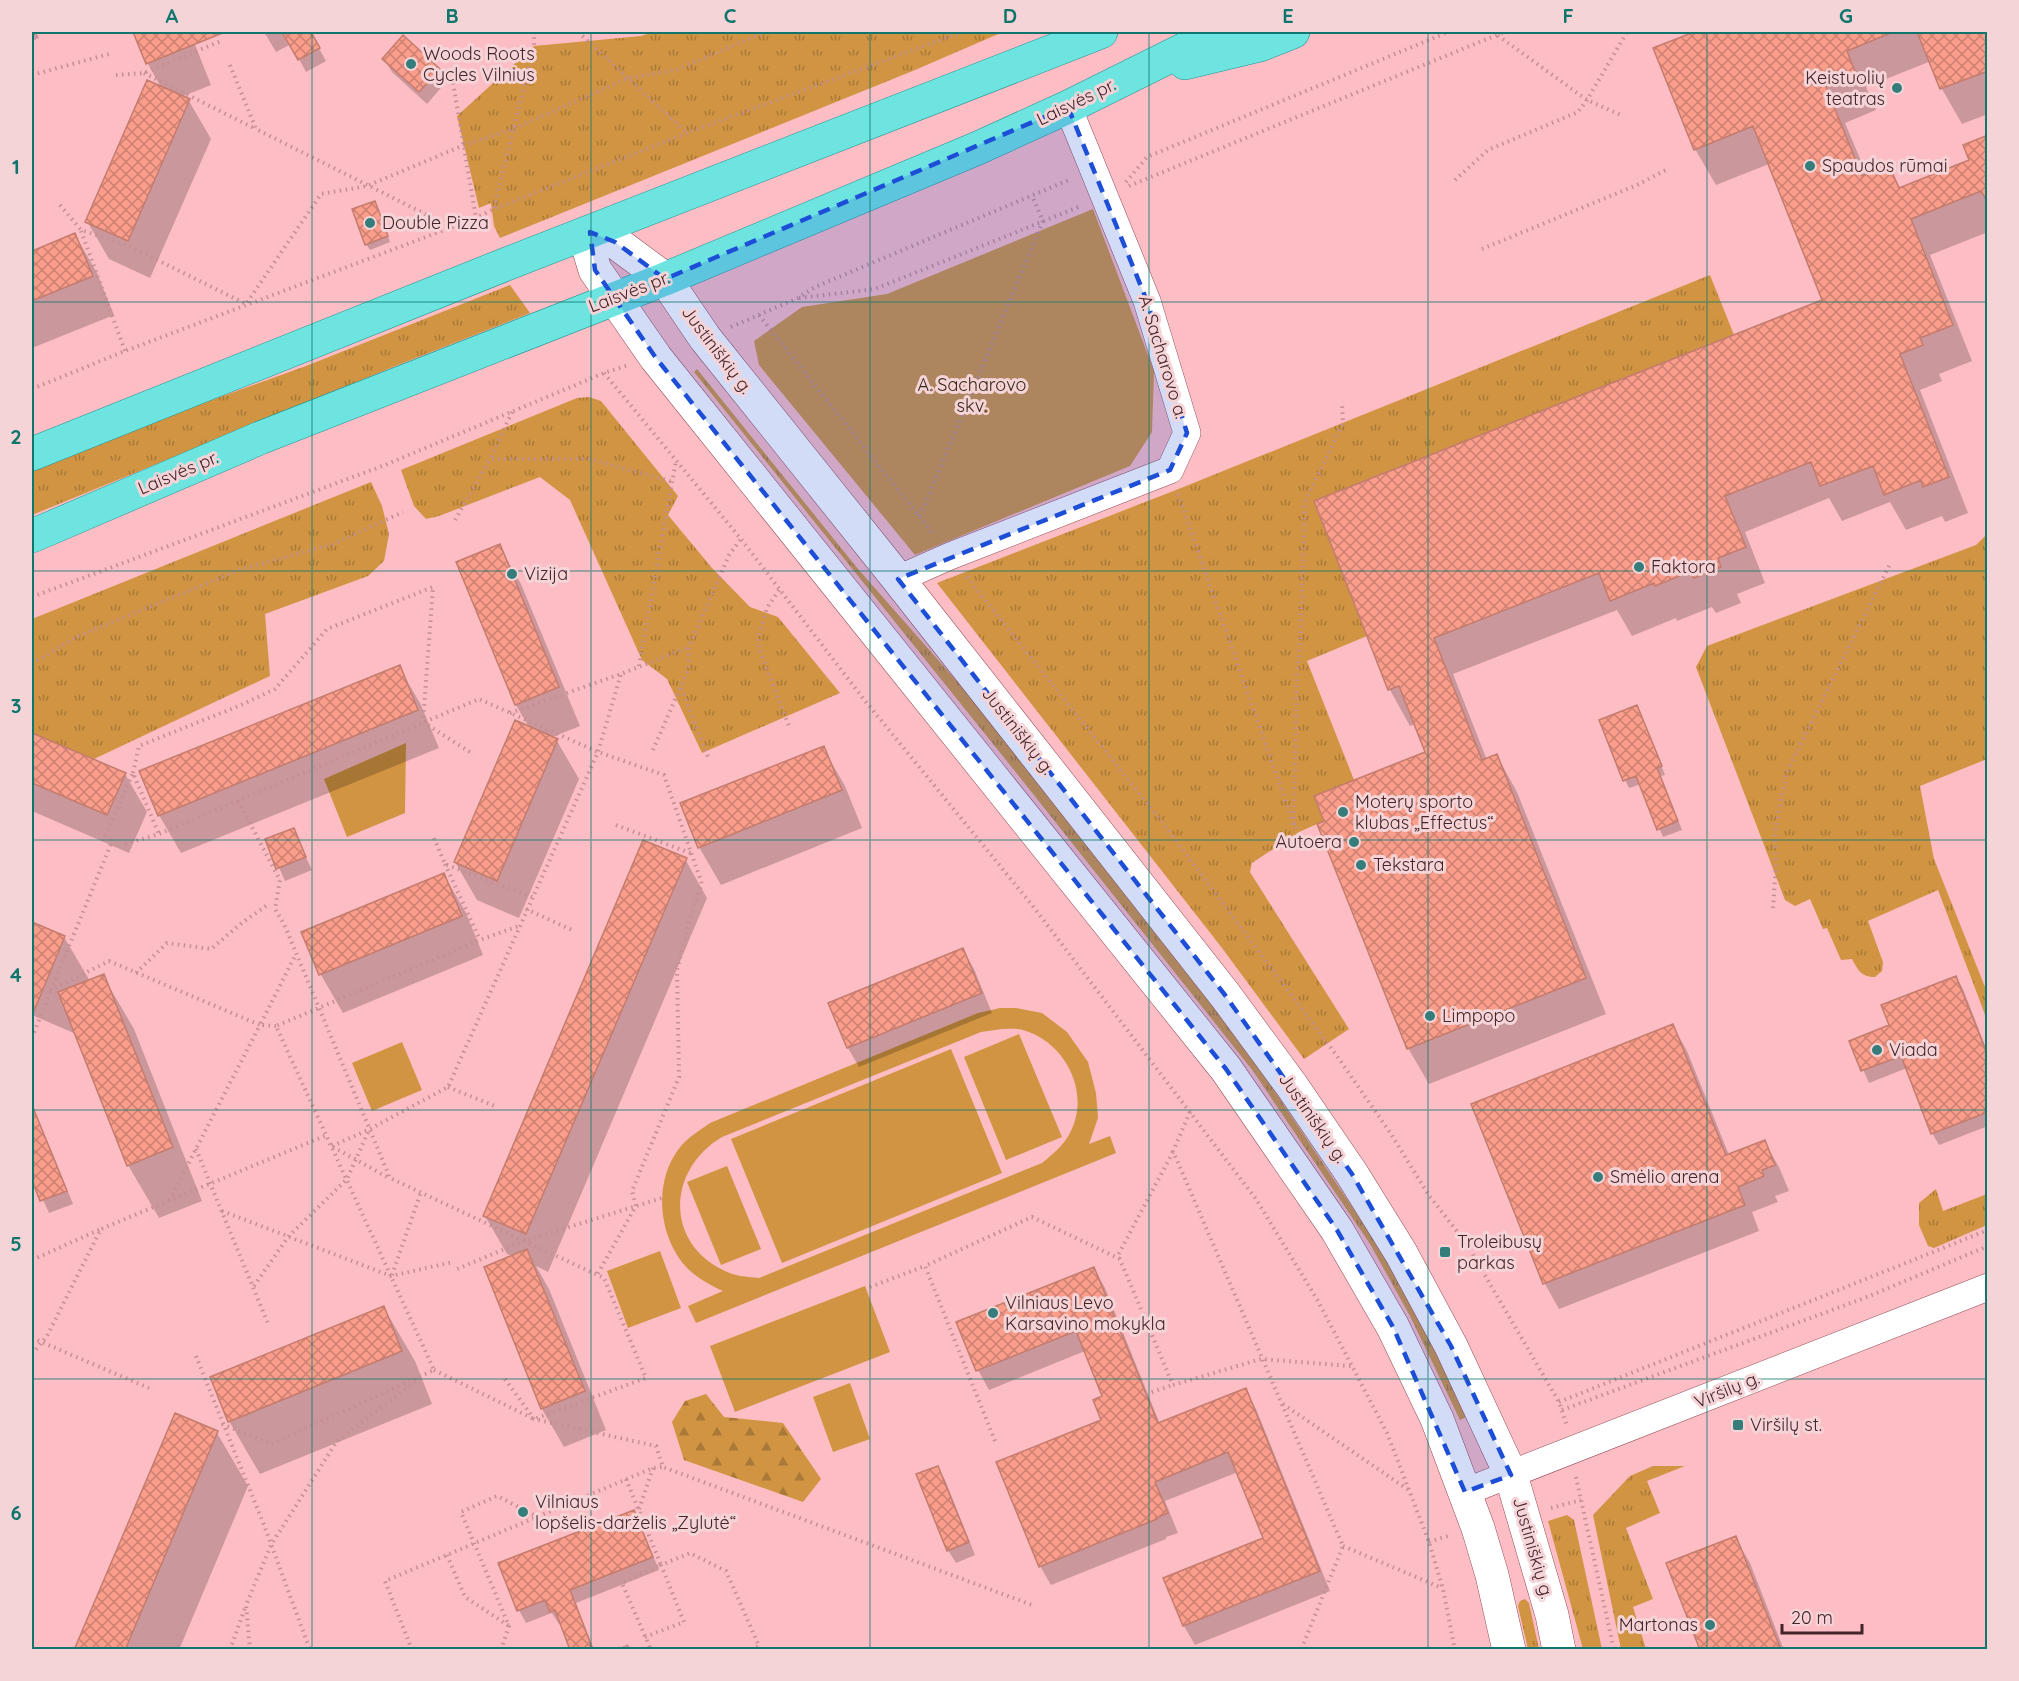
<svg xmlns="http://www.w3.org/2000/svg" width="2019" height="1681" font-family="Quicksand,sans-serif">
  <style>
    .grass { fill: url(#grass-tufts) }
    .forest { fill: url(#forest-firs) }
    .green { fill: #d19442; fill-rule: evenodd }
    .shadow { fill: #0003 }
    .building { fill: url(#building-cross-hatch); stroke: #c47c6e; stroke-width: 1.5 }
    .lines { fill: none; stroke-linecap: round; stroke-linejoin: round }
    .minor-casing { stroke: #924c57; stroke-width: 28 }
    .secondary-casing { stroke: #924c57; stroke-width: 34 }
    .primary-casing { stroke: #1f9593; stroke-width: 34 }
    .path { stroke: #c48e95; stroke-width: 4; stroke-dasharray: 1.5 4.5; stroke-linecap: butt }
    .minor { stroke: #fff; stroke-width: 27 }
    .secondary { stroke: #fff; stroke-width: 33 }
    .primary { stroke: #6de4e0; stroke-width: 33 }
    .marked { fill: #1d4ed8; fill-opacity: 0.2; stroke: #1d4ed8; stroke-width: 4.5; stroke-dasharray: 12 8; stroke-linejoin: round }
    .grid { fill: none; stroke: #0f766e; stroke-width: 1.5; stroke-opacity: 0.55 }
    .poi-dot { fill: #347d7a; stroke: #f5d4d7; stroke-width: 2 }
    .labels { text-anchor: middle; stroke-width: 6; stroke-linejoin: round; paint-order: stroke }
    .poi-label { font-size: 18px; fill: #432429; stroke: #f5d4d7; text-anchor: start }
    .street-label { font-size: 18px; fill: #432429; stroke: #f5d4d7 }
    .park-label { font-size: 18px; fill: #352716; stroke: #f5d4d7 }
    .neatline { fill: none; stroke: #0f766e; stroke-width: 2 }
    .grid-label { font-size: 20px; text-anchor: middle; font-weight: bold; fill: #0f766e }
  </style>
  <defs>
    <pattern id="grass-tufts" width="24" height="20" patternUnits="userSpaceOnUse" patternTransform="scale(1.5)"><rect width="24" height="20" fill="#d19442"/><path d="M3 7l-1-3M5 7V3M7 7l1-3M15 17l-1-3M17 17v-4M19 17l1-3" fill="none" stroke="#ab7937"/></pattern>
    <pattern id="forest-firs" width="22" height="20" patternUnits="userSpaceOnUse" patternTransform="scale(1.5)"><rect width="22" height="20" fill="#d19442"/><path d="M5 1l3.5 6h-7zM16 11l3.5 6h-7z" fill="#ab7937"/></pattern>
    <pattern id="building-cross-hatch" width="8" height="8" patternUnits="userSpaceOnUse" patternTransform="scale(1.5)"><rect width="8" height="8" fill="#fa9d8b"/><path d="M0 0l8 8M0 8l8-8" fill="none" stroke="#cc8072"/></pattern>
  </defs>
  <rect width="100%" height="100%" fill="#fdbdc4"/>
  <!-- grass -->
  <path class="grass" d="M653 32H1003L915 70 500 238 494 226 491 203 479 208 457 116 534 46 641 36Z
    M1710 275 1734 335 1314 501 1367 636 1307 661 1354 780 1324 821 1299 832 1252 863 1250 872 1349 1029 1304 1059 1222 948 937 583 1176 490Z
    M510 285 530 313 393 367 32 515V470L151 422 306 366Z
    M697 369 858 569 969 695 1233 1029 1379 1247 1425 1326 1466 1417 1460 1420 1410 1316 1370 1244 1253 1071 1018 775 694 372Z
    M589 397 601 401 678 496 668 515 712 568 750 607 778 617 840 693 702 753 667 679 642 660 570 500 540 477 439 516 426 519 414 506 401 470 577 398Z
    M371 482 382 506 389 534 384 561 368 576 265 614 270 676 94 759 32 733V619Z
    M1987 534V759L1920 786 1934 859 1987 992V1020L1938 890 1868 921 1883 962 1882 971 1875 977C1861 977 1858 970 1852 959L1841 960 1827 928 1823 929 1810 899 1795 906 1785 900 1696 667 1707 646 1976 545Z
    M1936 1189 1943 1211 1987 1194V1225L1934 1248 1928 1246 1919 1225V1203Z
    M1653 1466H1685L1647 1481 1660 1513 1626 1528 1653 1599 1633 1607 1646 1649H1621L1593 1515 1630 1476Z
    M1567 1515 1574 1520 1602 1649H1583L1548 1521Z
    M1525 1599 1529 1603 1539 1649H1528L1518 1606 1520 1601Z"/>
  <!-- forest -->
  <path class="forest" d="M706 1394 724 1417 783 1423 821 1479 803 1502 684 1460 672 1422 685 1401Z"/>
  <!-- green -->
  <path class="green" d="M1093 209 1154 371 1152 432 1130 466 915 555 759 365 754 341 802 307 887 294Z
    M406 743 405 813 347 837 324 779Z
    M1000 1008H1016L1042 1013 1067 1032 1088 1062 1096 1093 1098 1118 1089 1144 1110 1136 1116 1153 696 1323 688 1306 723 1291C705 1283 687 1272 677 1255 657 1223 656 1176 681 1146 689 1137 700 1130 710 1123L978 1013ZM1002 1029C1010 1029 1019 1028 1026 1031 1066 1044 1091 1093 1070 1133 1063 1146 1053 1154 1042 1163L759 1278C747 1277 734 1276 723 1270 664 1241 668 1169 722 1137L981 1032Z
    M1019 1034 1062 1137 1006 1160 964 1057Z
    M402 1042 422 1090 372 1111 352 1063Z
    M951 1049 1002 1173 782 1263 731 1139Z
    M727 1166 761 1249 721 1265 687 1182Z
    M660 1251 681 1308 628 1328 607 1271Z
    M865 1286 890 1352 735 1412 710 1346Z
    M850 1383 870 1439 833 1452 813 1397Z"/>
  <!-- shadow -->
  <path class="shadow" d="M32 32H36L39 38 32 41Z
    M134 32H190L211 85 181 97 189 101 211 139 150 278 109 259 87 221 162 89 148 64Z
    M264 32H310L326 61 306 72 291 44 276 52Z
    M1698 32H1988V114L1962 124 1942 89 1931 61 1866 87 1876 110 1845 123 1867 175 1888 167 1901 189 1971 161 1988 137V232L1930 255 1972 361 1939 374 1942 381 1920 390 1968 513 1945 522 1942 516 1906 530 1890 502 1842 521 1829 498 1745 532 1765 583 1737 594 1741 603 1716 613 1712 607 1677 621 1676 618 1632 636 1617 610 1453 674 1487 760 1497 756 1517 792 1606 1014 1429 1084 1408 1048 1427 753 1415 724 1410 726 1390 690 1316 501 1824 301 1769 164 1716 185 1695 149 1655 48Z
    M384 59 439 70 446 82 427 104 392 72Z
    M375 203 390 242 370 250 366 244Z
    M75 235 97 273 114 315 32 348V252Z
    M499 546 521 584 580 726 550 738 557 741 579 779 519 918 477 900 455 862 530 729 516 705 458 563Z
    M399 667 421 705 439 748 181 853 159 815Z
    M1637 707 1665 775 1661 776 1682 830 1663 837 1641 784 1629 788 1625 780 1601 720Z
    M32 734 125 774 147 812 129 853 32 811Z
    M823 748 845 786 862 828 721 885 699 847Z
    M293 830 312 870 285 881 267 840Z
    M685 859 707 898 548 1272 536 1266 549 1289 606 1430 564 1447 542 1409 485 1268 513 1256 507 1254 485 1216Z
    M444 875 466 913 483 955 343 1013 321 975 303 933Z
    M32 923 64 937 90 981 103 976 134 1029 202 1201 159 1218 128 1165 76 1034 32 1015Z
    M963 950 974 969 992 1013 859 1067 848 1048 830 1003Z
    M1956 977 1963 989 1988 1053V1126L1939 1145 1932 1133 1907 1068 1869 1083 1851 1042 1891 1026Z
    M1673 1026 1687 1051 1729 1155 1764 1141 1779 1167 1789 1191 1775 1196 1778 1202 1752 1212 1759 1231 1559 1309 1545 1284 1473 1105Z
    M43 1134 50 1147 73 1204 49 1213 32 1176V1139Z
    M1094 1268 1105 1288 1160 1424 1245 1390 1256 1409 1330 1591 1195 1645 1184 1626 1165 1579 1265 1539 1238 1472 1165 1501 1178 1533 1166 1537V1539L1051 1585 1040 1566 1103 1421 1104 1397 1085 1351 989 1390 978 1370 958 1323Z
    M384 1308 415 1361 432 1404 260 1474 229 1421Z
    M217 1433 248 1486 179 1650H75Z
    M938 1467 945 1480 975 1555 956 1563 948 1550Z
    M633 1511 640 1524 659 1570 576 1603 594 1650H572L561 1623 559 1624 552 1613 526 1623 519 1610 500 1564Z
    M1735 1537 1750 1563 1784 1650H1702Z
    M628 1644 631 1650H615Z"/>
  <!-- building -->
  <path class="building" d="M133 32H225L146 64Z
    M282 32H311L320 48 298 60Z
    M1694 32H1893L1847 51 1856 74 1826 87 1862 176 1889 165 1899 188 1969 160 1963 145 1988 135V203L1981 191 1911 219 1953 325 1920 338 1923 345 1900 354 1949 477 1923 487 1921 480 1884 495 1873 466 1820 486 1811 462 1725 496 1746 547 1718 558 1721 567 1694 578 1691 571 1655 586 1654 583 1610 601 1599 573 1434 638 1482 760 1497 754 1586 978 1407 1049 1317 824 1324 821 1314 796 1425 752 1399 686 1388 690 1314 501 1822 300 1753 126 1694 150 1653 48Z
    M1917 32H1988V71L1940 89Z
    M403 35 440 69 419 92 382 59Z
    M147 80 190 99 128 241 85 222Z
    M375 201 388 236 365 245 352 209Z
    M75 233 93 276 32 301V251Z
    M500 544 559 687 515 705 456 562Z
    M400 665 418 710 158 816 139 771Z
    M1637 705 1662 766 1657 768 1678 821 1657 830 1636 776 1623 781 1599 720Z
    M515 720 558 739 497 881 454 862Z
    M32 733 126 773 107 815 32 783Z
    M824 746 842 790 698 848 680 803Z
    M294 828 306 857 276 869 265 839Z
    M643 840 687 858 526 1234 483 1216Z
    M444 873 462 916 319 975 301 932Z
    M32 922 65 936 32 1016Z
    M963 948 982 993 847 1048 828 1003Z
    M104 974 173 1147 127 1166 58 992Z
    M1956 976 1988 1056V1112L1931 1134 1901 1056 1861 1071 1849 1041 1889 1025 1881 1005Z
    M1673 1024 1726 1155 1765 1140 1775 1165 1762 1170 1764 1176 1738 1187 1745 1205 1543 1284 1471 1104Z
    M32 1105 67 1191 40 1201 32 1180Z
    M527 1249 585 1391 541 1409 484 1267Z
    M1094 1267 1158 1423 1246 1388 1320 1571 1183 1626 1163 1578 1263 1538 1228 1452 1155 1482 1168 1513 1156 1518 1157 1519 1039 1567 996 1462 1101 1420 1093 1400 1102 1396 1076 1331 976 1371 956 1322Z
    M384 1306 402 1351 228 1422 210 1377Z
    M175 1413 218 1431 125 1650H74Z
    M938 1466 969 1542 947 1551 916 1474Z
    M634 1510 653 1557 570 1590 593 1650H570L555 1610 550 1612 545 1600 517 1611 498 1563Z
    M1736 1536 1781 1650H1700L1666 1563Z"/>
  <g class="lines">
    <!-- minor casing -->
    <g class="minor-casing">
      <path id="minor" d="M898 579 950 556 1170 470 1187 433 1147 301 1068 107
        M1465 1492 1988 1287"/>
    </g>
    <!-- secondary casing -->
    <g class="secondary-casing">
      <path id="secondary" d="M1509 1650 1492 1575 1478 1528 1437 1419 1393 1327 1337 1230 1226 1069 656 358 595 270 589 250 590 232 615 242 665 279 705 338 898 579 1225 995 1292 1086 1352 1174 1401 1253 1451 1346 1511 1475 1552 1615 1559 1650"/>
    </g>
    <!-- primary casing -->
    <g class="primary-casing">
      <path id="primary" d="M1185 63 1260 45 1293 32
        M32 454 504 265 1101 32
        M32 536 260 438 665 279 978 148 1068 107 1219 32"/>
    </g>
    <!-- path -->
    <path class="path" d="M578 32 687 133
      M1493 32 1587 100 1623 116
      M230 65 256 129 451 227
      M144 73 256 129
      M32 75 109 54
      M116 75 144 73 221 41
      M452 77 476 218
      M1455 180 1488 150 1578 112 1587 100 1627 32
      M1126 182 1147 157 1448 32
      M1129 186 1504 32
      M60 205 81 230 127 245 246 304 321 194 367 186 464 145 513 129 628 78 676 70 765 32
      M494 208 534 46V32
      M32 215V216
      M81 231 125 351
      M1482 249 1637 185 1666 170
      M799 298 875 289 1081 206
      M759 315 934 535
      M731 327 798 298 815 287 1071 179
      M604 373 741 539 862 697 1032 905 1256 1199 1318 1301 1387 1433 1429 1542 1443 1589 1455 1650
      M32 389 125 351 476 218 494 209 687 133 962 32
      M512 412 490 459H590L673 482
      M1178 494 1294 825 1299 832
      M920 516 1043 221 1032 196
      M455 520 490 459
      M967 577 1162 822 1337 1056 1391 1134 1428 1194 1466 1243 1559 1402 1567 1426
      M779 590 767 608 759 635V649L789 726
      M32 597 385 465 604 373 626 366
      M32 664 76 637 242 569 333 544 403 512
      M639 666 676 461
      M681 688 708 757
      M510 713 621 674 689 647
      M653 750 688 670 689 647 729 555 741 539
      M133 773 139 746 241 705 275 689 327 629 433 587 423 722 473 754
      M238 801 280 880 275 909 284 924 390 1178 524 1241 662 1198
      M616 825 693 854
      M1294 825 1297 675 1300 643 1305 502 1343 423 1342 403
      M105 836 133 773 159 834
      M434 838 445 864 532 897
      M113 839 51 990 109 961 260 1025 169 1201
      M125 844 159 834 479 699 598 752 664 775 702 884 692 911 677 970 679 1077 632 1191 636 1206 597 1275
      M445 864 480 940
      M1773 908 1776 864 1775 832 1786 774 1891 562
      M526 909 572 930
      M136 973 167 943 211 949 243 922 266 906
      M276 1026 260 1025 296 954
      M32 1038 51 990
      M448 1087 497 1107
      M1190 1112 1173 1151 1343 1546 1301 1650
      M332 1146 368 1130 448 1087 598 752 621 674
      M333 1147 389 1178
      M196 1149 269 1326
      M1173 1152 1118 1255 1173 1385 1261 1359 1351 1366
      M222 1211 391 1276 453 1262
      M32 1260 101 1229
      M392 1275 421 1192
      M254 1286 288 1237 347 1179 368 1132
      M870 1287 925 1266
      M32 1338 149 1388
      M32 1354 47 1336 101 1229 327 1135
      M196 1356 264 1525 310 1650
      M434 1370 534 1419 646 1378 604 1278 524 1241 457 1269
      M505 1379 534 1419 656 1446 663 1467 1032 1605
      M1146 1394 1173 1385
      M1559 1402 1988 1230
      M1283 1404 1410 1491
      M1562 1410 1867 1297 1988 1246
      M222 1424 271 1444 434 1370 276 1026 480 940 519 926
      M995 1441 925 1266 1032 1217 1120 1259
      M1576 1477 1614 1650
      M626 1479 661 1565 622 1583 651 1650
      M1551 1508 1581 1500
      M639 1509 653 1468
      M1429 1542 1451 1535
      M1343 1546 1442 1588
      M447 1555 465 1597 509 1626
      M645 1637 684 1622 661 1565 690 1553 726 1571 759 1646 750 1650
      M1038 1648 1039 1650
      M230 1650 245 1608
      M250 1650 246 1605 271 1545 337 1441 419 1379
      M412 1650 385 1581 653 1468 663 1467
      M501 1650 509 1626 461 1512 497 1496 538 1517"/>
    <!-- minor -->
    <use href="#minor" class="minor"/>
    <!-- secondary -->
    <use href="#secondary" class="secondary"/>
    <!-- primary -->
    <use href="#primary" class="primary"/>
  </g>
  <!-- marked area -->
  <path class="marked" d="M1068 107 1147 301 1187 433 1170 470 898 579 1225 995 1352 1174 1451 1346 1511 1475 1465 1492 1393 1327 1337 1230 1226 1069 656 358 595 270 590 232 615 242 665 279Z"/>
  <!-- grid -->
  <path class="grid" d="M312 32V1650M591 32V1650M870 32V1650M1149 32V1650M1428 32V1650M1707 32V1650M32 302H1988M32 571H1988M32 840H1988M32 1110H1988M32 1379H1988"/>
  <!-- markers -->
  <g class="poi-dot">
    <circle cx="411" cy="64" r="6"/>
    <circle cx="1897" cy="88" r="6"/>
    <circle cx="1810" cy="166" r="6"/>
    <circle cx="370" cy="223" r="6"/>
    <circle cx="1639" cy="567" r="6"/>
    <circle cx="512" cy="574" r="6"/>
    <circle cx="1343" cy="812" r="6"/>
    <circle cx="1354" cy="842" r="6"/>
    <circle cx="1361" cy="865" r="6"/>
    <circle cx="1430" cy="1016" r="6"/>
    <circle cx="1877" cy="1050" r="6"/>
    <circle cx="1598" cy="1177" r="6"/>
    <rect x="1439" y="1246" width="12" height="12" rx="3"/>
    <circle cx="993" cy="1313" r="6"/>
    <rect x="1732" y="1419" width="12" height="12" rx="3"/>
    <circle cx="523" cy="1512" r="6"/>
    <circle cx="1710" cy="1625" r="6"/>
  </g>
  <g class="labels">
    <!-- poi labels -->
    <g class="poi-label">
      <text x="423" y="60">Woods Roots<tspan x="423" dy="21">Cycles Vilnius</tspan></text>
      <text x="1885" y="84" text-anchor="end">Keistuolių<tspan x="1885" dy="21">teatras</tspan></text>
      <text x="1822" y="172">Spaudos rūmai</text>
      <text x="382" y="229">Double Pizza</text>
      <text x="1651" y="573">Faktora</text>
      <text x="524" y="580">Vizija</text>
      <text x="1355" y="808">Moterų sporto<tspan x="1355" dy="21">klubas „Effectus“</tspan></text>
      <text x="1342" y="848" text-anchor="end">Autoera</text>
      <text x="1373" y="871">Tekstara</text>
      <text x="1442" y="1022">Limpopo</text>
      <text x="1889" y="1056">Viada</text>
      <text x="1610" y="1183">Smėlio arena</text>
      <text x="1457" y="1248">Troleibusų<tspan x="1457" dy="21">parkas</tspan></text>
      <text x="1005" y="1309">Vilniaus Levo<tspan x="1005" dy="21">Karsavino mokykla</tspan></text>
      <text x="1750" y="1431">Viršilų st.</text>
      <text x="535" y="1508">Vilniaus<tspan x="535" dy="21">lopšelis-darželis „Zylutė“</tspan></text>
      <text x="1698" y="1631" text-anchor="end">Martonas</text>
    </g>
    <!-- street labels -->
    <g class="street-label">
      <text transform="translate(1076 102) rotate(-26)" y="6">Laisvės pr.</text>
      <text transform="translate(629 292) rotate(-21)" y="6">Laisvės pr.</text>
      <text transform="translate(717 350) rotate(53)" y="6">Justiniškių g.</text>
      <text transform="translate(1163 357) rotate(73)" y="6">A. Sacharovo a.</text>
      <text transform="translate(178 473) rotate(-23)" y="6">Laisvės pr.</text>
      <text transform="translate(1018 731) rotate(52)" y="6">Justiniškių g.</text>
      <text transform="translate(1313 1118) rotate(55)" y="6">Justiniškių g.</text>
      <text transform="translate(1727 1390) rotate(-22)" y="6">Viršilų g.</text>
      <text transform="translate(1533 1548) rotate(74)" y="6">Justiniškių g.</text>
    </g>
    <!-- park labels -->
    <g class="park-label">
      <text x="972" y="391">A. Sacharovo<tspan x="972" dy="21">skv.</tspan></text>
    </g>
  </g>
  <!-- border -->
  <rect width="2019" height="1681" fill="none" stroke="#f5d4d7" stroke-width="66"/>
  <!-- scale -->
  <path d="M1782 1624v9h80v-9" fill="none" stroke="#432429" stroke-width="3"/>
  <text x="1791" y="1624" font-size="18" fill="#432429" stroke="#f5d4d7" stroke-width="4.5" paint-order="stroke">20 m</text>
  <rect x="33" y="33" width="1953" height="1615" class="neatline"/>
  <g class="grid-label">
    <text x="172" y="23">A</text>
    <text x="452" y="23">B</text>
    <text x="730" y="23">C</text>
    <text x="1010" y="23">D</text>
    <text x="1288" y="23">E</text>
    <text x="1568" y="23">F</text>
    <text x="1846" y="23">G</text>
    <text x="16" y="174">1</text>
    <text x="16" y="444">2</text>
    <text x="16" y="713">3</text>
    <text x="16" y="982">4</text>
    <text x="16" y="1251">5</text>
    <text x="16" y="1520">6</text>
  </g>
</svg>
